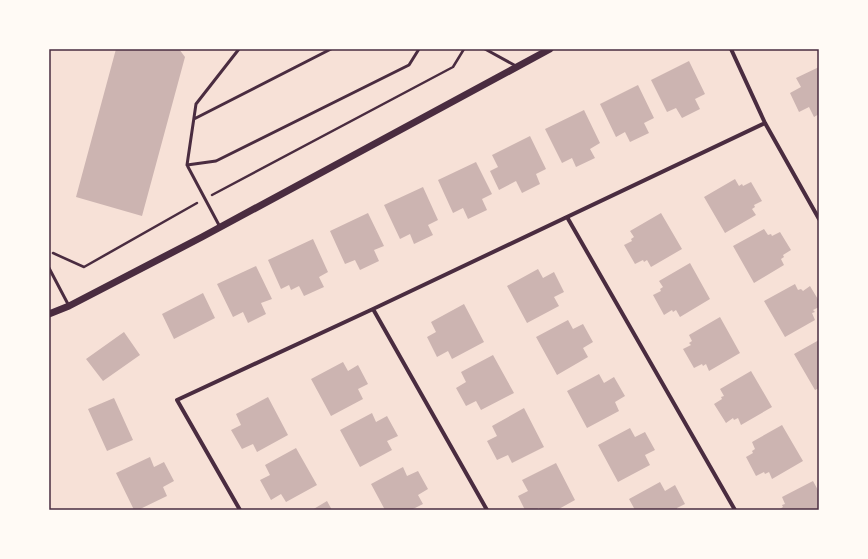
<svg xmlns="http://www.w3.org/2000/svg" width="868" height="559" font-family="Roboto,sans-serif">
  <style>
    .building { fill: #ccb4b1 }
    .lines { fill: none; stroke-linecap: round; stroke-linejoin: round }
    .path { stroke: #4a2c40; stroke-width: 2.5 }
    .service { stroke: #4a2c40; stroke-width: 3 }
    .minor { stroke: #4a2c40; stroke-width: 4 }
    .tertiary { stroke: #4a2c40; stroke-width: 7 }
    .neatline { fill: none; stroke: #4a2c40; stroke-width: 1.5 }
  </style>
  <rect width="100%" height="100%" fill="#f7e1d7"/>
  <!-- building -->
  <path class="building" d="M116 49H179L185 57 142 216 76 197Z
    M689 61 705 94 695 99 700 109 682 118 676 108 667 112 651 80Z
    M819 67V114L814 117 809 107 799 112 790 93 801 87 796 78Z
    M638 85 654 118 644 123 649 133 630 142 625 132 616 137 600 104Z
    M584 110 600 143 590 149 595 158 576 167 572 158 562 163 545 129Z
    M530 136 546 169 536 174 540 184 522 193 516 181 499 190 490 171 498 167 492 155Z
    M476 162 492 194 482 199 487 210 468 219 463 208 453 213 438 180Z
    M735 179 739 186 742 184 743 186 751 182 762 201 754 205 755 207 752 209 756 215 725 233 704 197Z
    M423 187 438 220 428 225 433 235 414 244 410 234 400 239 384 205Z
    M368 213 384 246 374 250 379 261 360 270 355 260 345 264 330 231Z
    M661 213 682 249 651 267 647 260 644 262 643 260 635 264 624 245 632 241 631 239 634 237 630 231Z
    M764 229 768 235 771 234 772 236 780 232 791 250 783 255 784 257 781 259 784 265 754 283 733 246Z
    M313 239 328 272 319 277 324 287 304 296 299 286 291 290 289 285 281 289 268 260Z
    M690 263 710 299 680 317 676 310 673 312 672 310 664 315 653 295 661 291 660 289 663 287 659 281Z
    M256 266 272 299 261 303 266 314 248 323 243 312 233 317 217 284Z
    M538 269 543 278 554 272 564 292 554 297 559 306 527 323 507 286Z
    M795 284 798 290 801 289 803 291 810 286 819 301V307L813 310 815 312 812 313 815 320 785 337 764 301Z
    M203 293 215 318 174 339 162 314Z
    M464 304 484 342 452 359 448 351 437 357 427 337 436 332 431 322Z
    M720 317 740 353 709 371 706 364 703 366 702 364 694 368 683 349 691 345 689 343 692 341 689 335Z
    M568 320 573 329 583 324 593 342 583 348 588 357 557 375 536 337Z
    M124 332 140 355 103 381 86 359Z
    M819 340V388L815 390 794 354Z
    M493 355 514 393 481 410 476 401 466 406 456 388 466 382 461 372Z
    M343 362 348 371 358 365 368 384 358 389 363 399 331 416 311 379Z
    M751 371 772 407 741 425 738 418 734 420 733 418 726 423 714 404 722 399 721 397 724 396 720 389Z
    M599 374 604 383 614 377 625 396 615 402 619 411 587 428 567 391Z
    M268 397 288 435 257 452 253 444 242 449 231 430 241 425 236 414Z
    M114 398 133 440 107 451 88 409Z
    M524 408 544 447 512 463 508 455 497 460 487 441 497 436 492 426Z
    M372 413 376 422 387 416 398 436 387 441 392 450 360 467 340 430Z
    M782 425 803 461 772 479 769 472 765 474 764 472 756 476 746 457 753 453 752 451 755 449 752 442Z
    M630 428 635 437 645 432 655 450 645 455 650 465 618 482 598 445Z
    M296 448 317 485 286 502 281 494 271 500 260 480 270 475 265 465Z
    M150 457 154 467 164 462 174 481 163 487 167 496 138 510H134L116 473Z
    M556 463 575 500 557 510H540L539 508 536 510H525L518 496 528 491 522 480Z
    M403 467 407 476 418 471 428 489 418 495 423 504 411 510H385L371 484Z
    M813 481 819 492V510H778L783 507 782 505 785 504 782 497Z
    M660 482 665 491 675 485 685 504 677 508V510H635L629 499Z
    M327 501 332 510H312Z"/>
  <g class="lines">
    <!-- path -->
    <path class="path" d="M212 195 453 67 464 49
      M53 253 84 267 197 203"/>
    <!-- service -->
    <path class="service" d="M485 49 516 66
      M194 119 331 49
      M187 165 216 161 409 65 419 49
      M220 227 187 165 196 104 239 49
      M49 268 69 306"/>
    <!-- minor -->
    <path class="minor" d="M731 49 765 123 819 219
      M567 217 735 510
      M373 309 487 510
      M240 510 177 400 373 309 765 123"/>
    <!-- tertiary -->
    <path class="tertiary" d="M49 314 69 306 202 237 550 49"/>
  </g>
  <!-- border -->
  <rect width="868" height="559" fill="none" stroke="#fffaf5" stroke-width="100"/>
  <rect x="50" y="50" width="768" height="459" class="neatline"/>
</svg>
